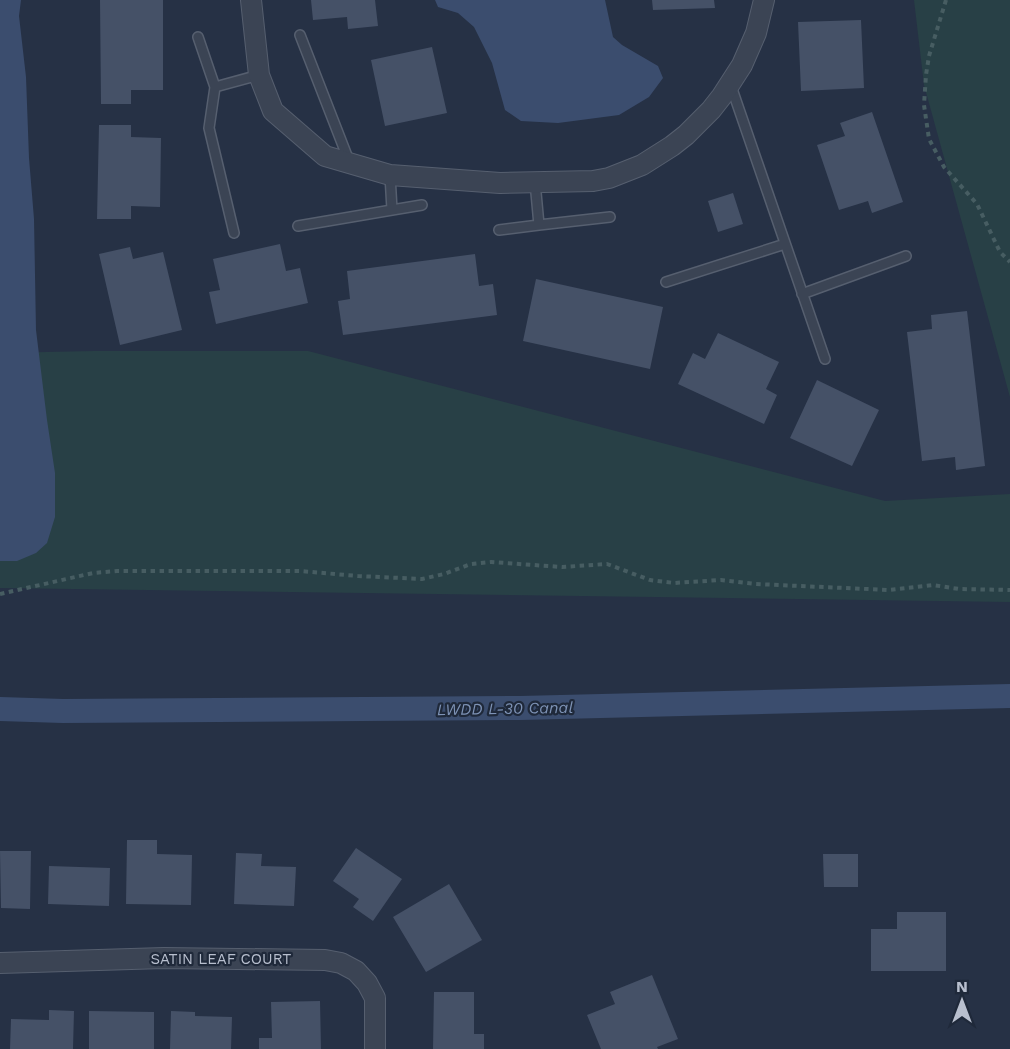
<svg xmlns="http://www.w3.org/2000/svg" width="1010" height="1049" font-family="'Work Sans',sans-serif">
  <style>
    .green { fill: #284046 }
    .water { fill: #3b4d6e }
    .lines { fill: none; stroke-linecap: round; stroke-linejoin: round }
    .canal { stroke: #3b4d6e; stroke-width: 24 }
    .building { fill: #455167 }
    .service-casing { stroke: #565f6f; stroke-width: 12 }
    .minor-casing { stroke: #565f6f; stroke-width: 22 }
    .path { stroke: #475d62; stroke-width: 4; stroke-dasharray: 4.5 4.5; stroke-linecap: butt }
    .service { stroke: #3b4454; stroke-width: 9 }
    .minor { stroke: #3b4454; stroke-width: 20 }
    .labels { text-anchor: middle; stroke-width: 4.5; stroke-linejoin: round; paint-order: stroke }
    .street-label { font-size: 15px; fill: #b8bfce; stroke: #1f293a }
    .water-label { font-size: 16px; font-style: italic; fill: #7e93b6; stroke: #1f293a }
  </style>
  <rect width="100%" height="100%" fill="#263145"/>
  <!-- green -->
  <path class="green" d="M914 0H1010V397L924 85Z
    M94 351H308L885 501 1010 494V602L0 588V353Z"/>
  <!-- water -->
  <path class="water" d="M0 0H21L19 16 26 77 29 158 34 219 36 330 47 420 55 473V517L47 543 36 553 17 561H0Z
    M435 0H605L613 37 622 45 658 66 663 78 649 97 619 115 558 123 521 121 505 110 492 63 474 27 458 13 438 7Z"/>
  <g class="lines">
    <!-- canal -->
    <path class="canal" d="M0 709 63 711 520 708 1010 696"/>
  </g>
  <!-- building -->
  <path class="building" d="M100 0H163V90H131V104H101Z
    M311 0H375L378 26 348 29 347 17 313 20Z
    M652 0H714L715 8 653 10Z
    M861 20 864 88 801 91 798 22Z
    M432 47 447 113 385 126 371 60Z
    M872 112 903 202 872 213 868 201 839 210 817 145 845 136 840 123Z
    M99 125H131V137L161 138 160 207 131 206V219H97Z
    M733 193 743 224 718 232 708 201Z
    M280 244 286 271 300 268 308 303 216 324 209 292 220 290 213 259Z
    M130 247 133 259 163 252 182 330 120 345 99 254Z
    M475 254 479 286 493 284 497 315 343 335 338 301 350 299 347 271Z
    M536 279 663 307 650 369 523 341Z
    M967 311 985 466 956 470 955 457 922 461 907 332 932 329 931 315Z
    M718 333 779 362 766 389 777 395 764 424 678 384 693 353 705 359Z
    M817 380 879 410 852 466 790 438Z
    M127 840H157V854L192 855 191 905 126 904Z
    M356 848 402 879 373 921 353 907 359 899 333 881Z
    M0 851H31L30 909 1 908Z
    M236 853 262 854 261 866 296 867 294 906 234 904Z
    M823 854H858V887H824Z
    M49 866 110 868 109 906 48 904Z
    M449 884 482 940 426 972 393 917Z
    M897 912H946V971H871V929H897Z
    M652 975 678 1039 657 1047 658 1049H601L587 1015 615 1004 610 992Z
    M434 992H474V1034H484V1049H433Z
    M320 1001 321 1049H259V1038H272L271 1002Z
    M49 1010 74 1011 73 1049H10L11 1019 49 1020Z
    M89 1011 154 1012V1049H89Z
    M171 1011 195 1012V1016L232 1017 231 1049H170Z"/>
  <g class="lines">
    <!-- service casing -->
    <g class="service-casing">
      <path id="service" d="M300 35 349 161
        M198 37 215 87 259 75
        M731 86 825 359
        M215 87 209 128 234 233
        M535 182 539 225 610 217
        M392 210 422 205
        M298 226 392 210 390 175
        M499 230 539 225
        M666 282 785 244
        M802 294 906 256"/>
    </g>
    <!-- minor casing -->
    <g class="minor-casing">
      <path id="minor" d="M251 0 259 75 273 111 325 156 390 175 500 183 593 181 609 178 642 165 672 146 686 135 711 110 722 96 742 65 756 33 764 0
        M0 963 164 958 325 960 341 963 356 971 367 983 375 998V1049"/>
    </g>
    <!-- path -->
    <path class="path" d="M946 0 929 56 926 75 924 105 929 139 944 167 977 204 1000 252 1010 262
      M0 594 93 573 117 571H300L358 576 422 579 444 574 471 564 491 562 562 567 607 564 650 580 674 583 721 580 756 584 889 590 933 585 959 589 1010 590"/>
    <!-- service -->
    <use href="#service" class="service"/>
    <!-- minor -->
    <use href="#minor" class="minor"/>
  </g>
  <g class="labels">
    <!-- street labels -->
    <g class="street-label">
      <text x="221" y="964">SATIN LEAF COURT</text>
    </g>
    <!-- water labels -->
    <g class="water-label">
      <text transform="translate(505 708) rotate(-1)" y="6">LWDD L-30 Canal</text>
    </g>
  </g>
  <!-- north arrow -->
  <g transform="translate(962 1001)" stroke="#1f293a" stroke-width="4.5" paint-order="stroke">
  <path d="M0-4.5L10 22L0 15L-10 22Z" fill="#b8bfce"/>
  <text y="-9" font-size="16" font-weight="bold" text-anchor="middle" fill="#b8bfce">N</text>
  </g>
</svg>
